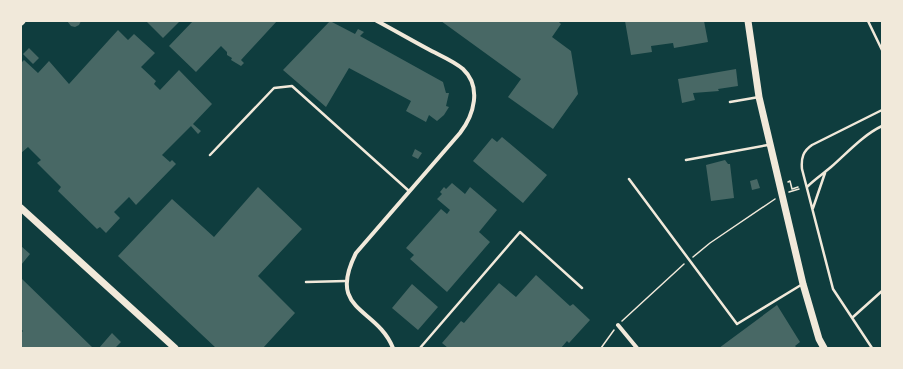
<svg xmlns="http://www.w3.org/2000/svg" width="903" height="369" font-family="'Source Serif 4',serif">
  <style>
    .building { fill: #486865 }
    .lines { fill: none; stroke-linecap: round; stroke-linejoin: round }
    .path { stroke: #f1e9da; stroke-width: 1.5 }
    .service { stroke: #f1e9da; stroke-width: 2.5 }
    .minor { stroke: #f1e9da; stroke-width: 4 }
    .tertiary { stroke: #f1e9da; stroke-width: 7 }
  </style>
  <rect width="100%" height="100%" fill="#0f3d3e"/>
  <!-- building -->
  <path class="building" d="M67 21H81L79 25 75 27 71 26Z
    M146 21H180L163 38Z
    M193 21H277L241 60 244 63 241 66 231 60 232 58 227 55V52L221 46 196 72 169 46Z
    M330 21 355 34 358 29 364 32 360 36 443 82 446 93H449L446 106 449 107 444 115 437 121 429 115 426 122 406 111 411 101 349 68 326 107 283 70Z
    M441 21H558L561 24 552 37 571 51 578 94 553 129 508 97 521 79Z
    M625 21H704L708 42 674 48 673 43 651 46 652 52 631 55Z
    M118 30 128 40 134 34 155 53 141 67 156 81 154 84 160 90 179 70 212 104 193 124 201 131 198 134 191 126 162 155 170 162 172 160 176 164 174 166 136 205 129 197 114 212 120 218 106 233 100 227 97 229 58 191 61 187 37 163 41 160 28 147 21 153V63L24 60 38 73 49 61 69 84Z
    M29 48 39 58 33 64 23 54Z
    M736 69 738 86 718 89 719 91 693 93 695 100 682 103 678 79Z
    M502 137 547 175 523 203 473 161 492 138 497 142Z
    M415 149 422 153 418 159 412 156Z
    M725 160 728 164H730L734 198 711 201 706 165Z
    M757 179 760 188 752 190 750 181Z
    M452 183 465 194 470 187 497 210 479 232 490 242 447 292 410 259 414 255 406 248 441 209 447 214 450 210 437 199 442 194 440 192 444 187 446 189Z
    M258 187 302 229 258 276 295 313 263 348H216L118 256 172 199 214 237Z
    M21 246 30 254 21 265Z
    M536 275 570 306 573 304 590 320 569 343 567 341 561 348H448L442 343 461 321 464 323 499 283 516 297Z
    M21 278 93 348H21V333L23 331 21 329Z
    M412 284 438 307 418 330 392 308Z
    M777 305 800 342 795 346 797 348H719Z
    M112 333 121 342 115 348H99Z"/>
  <g class="lines">
    <!-- path -->
    <path class="path" d="M788 182 790 181 792 189 798 187
      M789 192 799 189
      M693 257 710 243 775 199
      M622 321 684 264
      M601 348 614 330"/>
    <!-- service -->
    <path class="service" d="M868 21 882 50
      M730 102 759 97
      M210 155 274 88 292 86 409 191
      M686 160 768 145
      M629 179 737 324 801 285
      M807 187C815 179 823 174 831 167 847 153 863 135 882 126
      M813 208 825 173
      M306 282 346 281
      M853 317 882 291
      M420 348 520 232 582 288
      M872 348 833 289 802 169C801 158 803 151 812 145L882 110"/>
    <!-- minor -->
    <path class="minor" d="M377 21C394 30 411 40 428 49 439 55 454 61 463 69 482 87 474 115 460 133L356 253C326 312 377 307 393 348
      M618 325 637 348"/>
    <!-- tertiary -->
    <path class="tertiary" d="M748 21 759 97 803 284 819 339 824 348
      M21 22 22 21
      M21 208 175 348"/>
  </g>
  <!-- border -->
  <rect width="903" height="369" fill="none" stroke="#f1e9da" stroke-width="44"/>
</svg>
